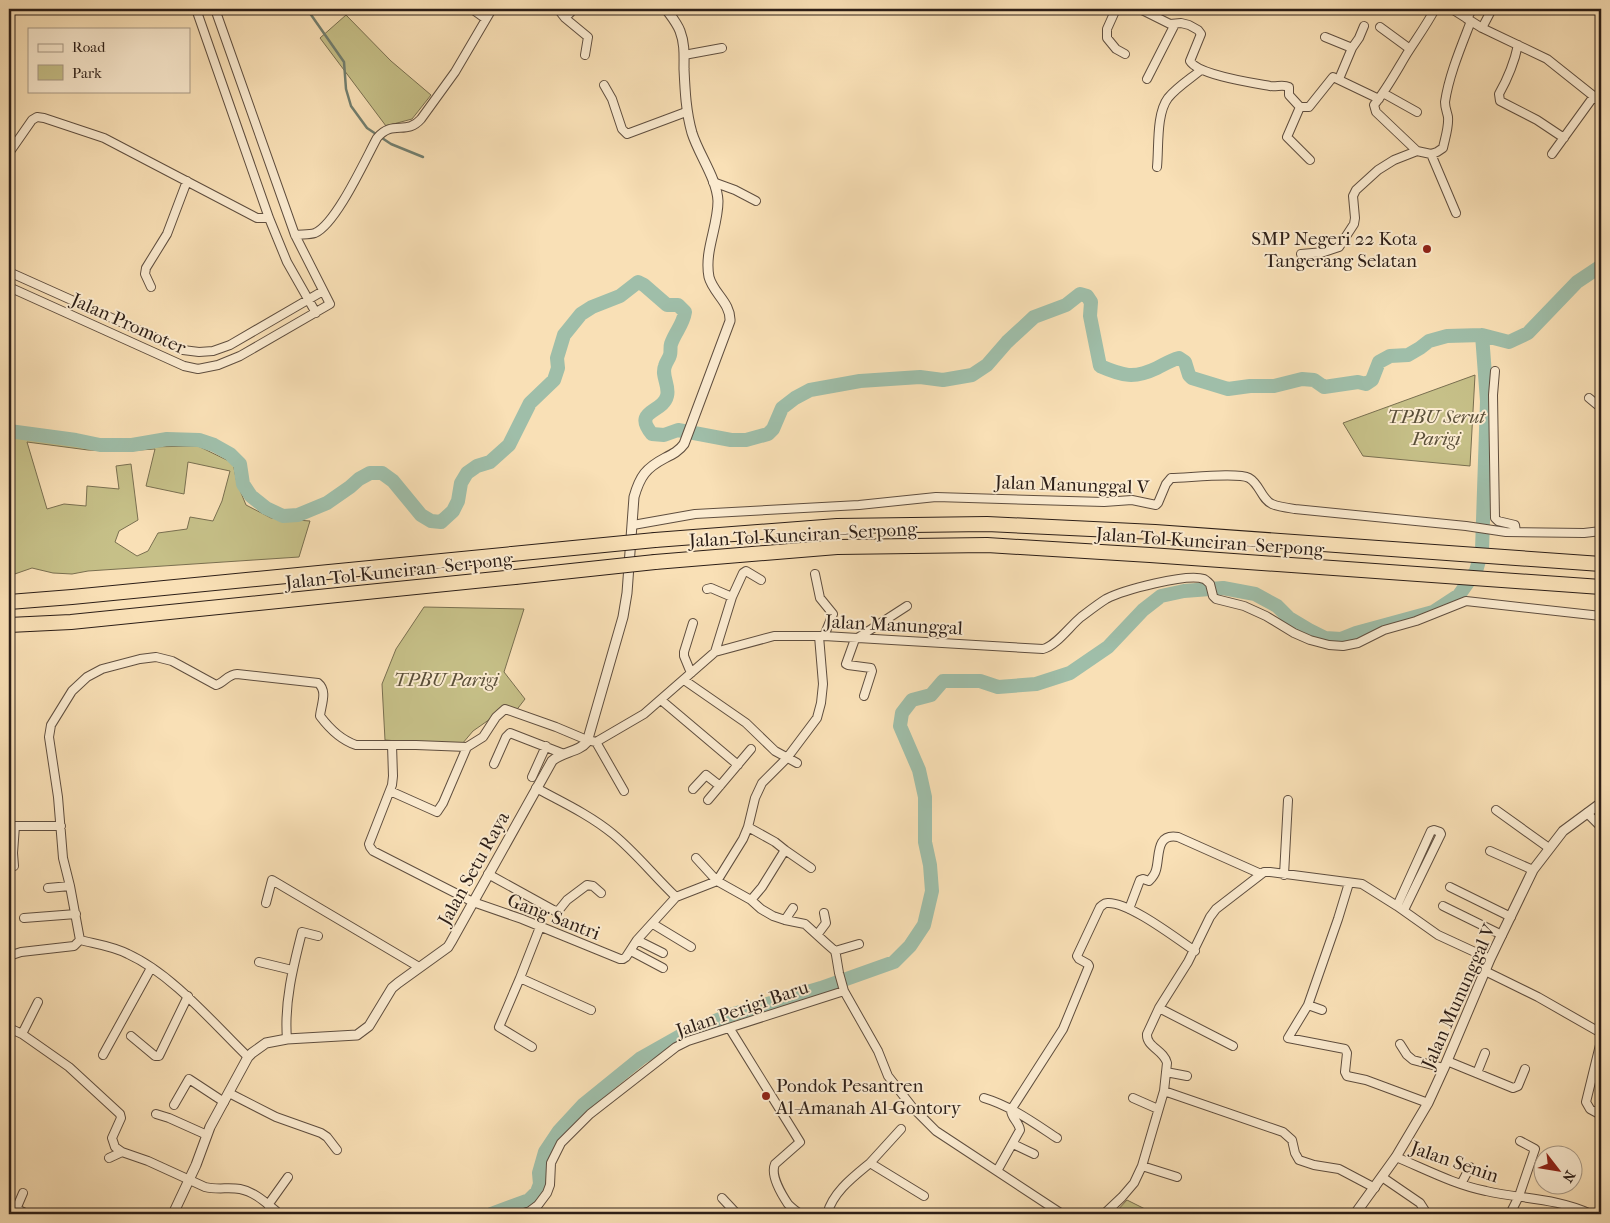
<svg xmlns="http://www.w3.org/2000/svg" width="1610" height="1223" font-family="'IM FELL French Canon',serif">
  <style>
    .green { fill: #c6c088; stroke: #796f50; fill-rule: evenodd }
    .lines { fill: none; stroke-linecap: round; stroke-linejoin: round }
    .stream { stroke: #717e6f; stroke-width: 2.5 }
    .river { stroke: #9fbea9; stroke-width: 14 }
    .minor-casing { stroke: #5f4e3f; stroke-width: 10 }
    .tertiary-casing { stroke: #5f4e3f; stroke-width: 11 }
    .motorway-casing { stroke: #2c1e17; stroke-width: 16 }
    .minor { stroke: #fbebd0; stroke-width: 8 }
    .tertiary { stroke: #fbebd0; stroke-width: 9 }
    .motorway { stroke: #f9e0b6; stroke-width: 14 }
    .motorway-bridge-casing { stroke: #2c1e17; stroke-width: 16; stroke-linecap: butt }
    .motorway-bridge { stroke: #f9e0b6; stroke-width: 14 }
    .poi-dot { fill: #8f2418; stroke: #fbebd0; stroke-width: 2 }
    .labels { text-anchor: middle; stroke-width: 4; stroke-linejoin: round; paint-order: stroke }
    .poi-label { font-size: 19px; fill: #2c1e17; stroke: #fbebd0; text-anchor: end }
    .street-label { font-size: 19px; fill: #2c1e17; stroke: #fbebd0 }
    .park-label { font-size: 19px; font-style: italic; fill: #5a4f39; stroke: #fbebd0 }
  </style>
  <rect width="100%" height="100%" fill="#f9e0b6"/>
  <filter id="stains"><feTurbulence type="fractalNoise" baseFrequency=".004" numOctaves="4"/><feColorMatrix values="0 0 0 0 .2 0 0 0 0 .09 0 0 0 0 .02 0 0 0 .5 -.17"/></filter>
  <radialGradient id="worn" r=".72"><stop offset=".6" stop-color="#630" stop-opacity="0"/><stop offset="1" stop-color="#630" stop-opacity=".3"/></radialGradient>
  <!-- green -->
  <path class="green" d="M346 15 391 61 431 95 412 119 386 126 320 38Z
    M1475 375 1470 466 1363 456 1343 423Z
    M9 436 94 448 198 446 233 463 237 483 246 505 271 518 310 521 299 557 88 571 72 574 53 573 32 568 9 576ZM27 442 88 450 125 451 155 449 146 486 184 494 188 462 230 471 222 501 213 521 190 517 187 529 158 533 148 551 137 556 115 542 119 531 138 520 131 464 116 466 119 489 87 486 86 506 64 504 47 509Z
    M424 607 524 609 504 672 525 699 515 712 503 710 473 731 462 744 451 745 385 740 382 684 396 649Z
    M1127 1200 1155 1214H1114Z"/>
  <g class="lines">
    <!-- stream -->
    <path class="stream" d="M307 9 344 62 346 89 351 106 367 128 391 144 423 157"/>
    <!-- river -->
    <path class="river" d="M9 431 76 440 100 445H132L167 439 199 440 214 445 230 454 240 464 243 484 251 496 266 508 283 516 298 515 327 503 350 487 359 479 370 473H382L393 481 421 515 431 521 441 522 453 511 458 501 461 483 467 473 477 466 490 462 509 445 530 403 554 380 558 368 557 358 564 335 581 314 592 307 620 296 638 282 644 285 667 305H678L685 312C683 325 675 332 671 344 670 347 671 352 670 355 669 359 666 362 665 366 661 376 670 386 667 396 663 413 632 410 652 434L664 435 678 430 731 440H746L768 434 773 429 782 408 795 398 810 390 860 381 920 377 943 380 972 375 987 365 1007 342 1034 317 1066 305 1080 294 1087 296 1091 302 1090 316 1100 366C1123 376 1134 379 1157 368 1165 364 1171 360 1179 358L1185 362 1189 375 1192 378 1228 389 1250 386H1274L1302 379 1314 380 1324 387 1358 382 1366 384 1372 380 1379 362 1390 356 1408 355 1420 348 1429 341 1447 336 1482 335
      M491 1214 529 1200 537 1192 540 1184 539 1173 545 1152 559 1131 583 1105 641 1058 680 1036 727 1016 821 988 894 962 910 946 924 925 932 891 930 865 925 842V797L919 770 900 726 902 713 912 700 931 695 943 681H980L998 687 1036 684 1070 673 1108 647 1143 610 1161 596 1184 591 1223 588 1255 594 1277 606 1289 618 1309 630 1325 638 1341 639 1356 633 1433 612 1459 595 1476 571 1482 550 1487 401 1482 335 1509 342 1528 333 1577 282 1601 266"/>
    <!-- minor casing -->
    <g class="minor-casing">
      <path id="minor" d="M196 9 269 218 287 262 316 313
        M472 9 486 19
        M558 9 565 18 588 37 585 55
        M1116 9 1107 29V38L1116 49 1125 54
        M1140 9 1170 24 1181 23 1189 25 1198 30 1201 34 1190 61C1198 75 1253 83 1270 86 1277 87 1283 84 1289 87V95L1300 107H1309L1333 77 1379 99
        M1435 9C1427 24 1417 38 1408 52 1397 70 1387 89 1374 105L1376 112 1417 151 1431 154 1437 152 1443 148C1445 138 1449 127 1448 117 1447 112 1445 108 1445 102 1449 75 1461 47 1471 21
        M1452 9 1482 28 1547 59 1601 102
        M565 18 574 9
        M1467 19 1472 9
        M1380 27 1410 49
        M1482 28 1492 9
        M1325 37 1352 48
        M1518 45C1514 64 1508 78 1499 94L1500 101 1537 120 1564 138
        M684 55 722 48
        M1147 79 1175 24
        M1339 79 1352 48 1359 38 1364 26
        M604 85 612 99 622 129 627 134 686 112
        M1383 93 1417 112
        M1300 107 1287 137 1310 160
        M9 153 32 120 37 117 44 118 104 138 257 218H269
        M1431 154 1456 213
        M1552 154 1594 96
        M1157 167C1159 147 1156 114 1168 98 1177 87 1190 79 1201 70
        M713 182 735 190 756 201
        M295 235C301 234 309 235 315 233 336 224 365 160 377 138 393 119 406 136 421 119L455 72 492 9
        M1301 254 1324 252 1339 247 1354 224 1355 218 1353 196 1356 190 1378 170 1394 160 1417 151
        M9 272 183 350 199 352 213 351 230 345 323 291
        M9 287 184 366 198 369 218 365 240 356 330 304 295 235 215 9
        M151 287 145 274 146 268 167 234 187 181
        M1495 371 1493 395 1495 518 1498 521 1515 525 1516 532
        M1589 398 1601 408
        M633 525 695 514 859 505 936 497 1104 502 1132 500 1156 505 1158 503 1166 484 1171 478C1187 478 1238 472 1249 478 1260 484 1261 499 1272 504 1279 507 1288 508 1295 509L1466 526 1506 532 1584 533 1601 531
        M815 574 820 598 833 614 824 636
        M707 589 711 588 732 597
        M855 639 846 664 848 665 871 668 872 671 864 696
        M856 639 907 606
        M715 652 732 597 743 573 746 571 761 580
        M691 673 684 656V652L693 623
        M684 680 746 723 775 751 797 763
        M661 700 738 765
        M596 742 624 791
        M392 745 393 776 392 785 369 844 370 847 373 851 473 902 522 919 620 959H623L626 957 637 940 676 897
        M494 764 506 737 510 733 564 754
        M532 777 546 746
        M536 788C562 802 590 815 613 834 636 853 654 876 676 897L717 881 751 900 761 909 773 916 785 920 805 924 827 944 835 951 836 955 839 973 844 991 878 1051 888 1076 913 1108 936 1131 1062 1214
        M693 789 706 775 720 786
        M390 791 437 812 443 803 467 747 483 737 496 717 505 709 556 727 587 740 596 742 644 714 715 652 774 636H824L1043 649C1056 646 1070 626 1081 617 1089 611 1098 604 1106 599 1123 590 1187 573 1204 579 1206 580 1208 582 1210 584L1213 596 1216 599 1244 606 1266 616 1294 633 1310 640 1329 645 1343 646 1358 643 1384 630 1416 621 1466 601 1601 616
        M708 800 751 749
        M1496 810 1549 848
        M1587 813 1601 827
        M9 826H61
        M785 850 811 868
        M1490 851 1533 870
        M696 858 717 881 743 839 748 827
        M14 866 13 853 15 826
        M488 874 555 911 559 910 567 900 587 885 593 886 601 893
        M1284 875 1288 800
        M1349 883 1338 919 1308 1005 1288 1038 1345 1049 1347 1053 1345 1072 1347 1076 1366 1080 1428 1103
        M1450 887 1511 917
        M48 888 70 886
        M751 900 762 887 785 850 775 842 748 827 755 798 762 783 787 758 817 718 821 703 823 684 819 636
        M266 903 272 880 419 967
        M1397 906 1431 831 1434 830 1440 832 1441 834 1404 910
        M1443 906 1502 935
        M1129 909 1140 880 1143 879 1149 881C1152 878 1155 874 1156 870 1160 857 1155 833 1178 837L1261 874
        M24 918 76 914
        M785 920 793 908
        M653 924 691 947
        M540 927 520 978 591 1010
        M817 935 826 923 824 913
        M80 940 70 886 63 858 58 797 49 737 51 725 72 691 87 677 102 669 140 659 156 657 172 661 216 685C224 683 228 674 237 674L318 683C328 691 321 705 320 716 329 728 341 740 356 745H416L467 747
        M80 940C96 944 113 946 128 954 172 974 213 1023 248 1057
        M637 940 663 953
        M631 951 663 968
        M835 951 859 944
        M9 956 21 952 74 946 80 940
        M259 962 292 970
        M1485 971 1538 997 1601 1033
        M520 978 499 1027 532 1047
        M1308 1005 1322 1010
        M1159 1008 1233 1046
        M9 1028 22 1034 69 1067 120 1114 121 1118 112 1138 115 1147 122 1152
        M730 1029 800 1142 775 1164C770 1175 782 1195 788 1204 792 1208 797 1212 801 1214
        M22 1034 38 1002
        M131 1036 155 1056H159L188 996
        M287 1039C284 1003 293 967 302 932L318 936
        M1601 1041 1586 1102 1590 1109 1601 1115
        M1400 1044 1407 1055 1413 1060 1444 1068
        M103 1055 151 968
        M1447 1061 1513 1088 1518 1086 1525 1069
        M1166 1072 1187 1076
        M1477 1073 1485 1053
        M1164 1091 1283 1132 1292 1140 1295 1153 1299 1160 1314 1165 1339 1169 1375 1188
        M229 1093 276 1117 321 1133 327 1137 337 1150
        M984 1098C1011 1106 1034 1123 1057 1138
        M1133 1098 1158 1109
        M174 1105 189 1079 224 1102
        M156 1114 169 1118 207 1135
        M1013 1144 1034 1154
        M1396 1157C1425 1169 1455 1185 1486 1191 1521 1199 1557 1198 1591 1214
        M109 1158 122 1152 148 1161 205 1187C217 1190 229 1187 240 1189 256 1192 268 1205 280 1214
        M870 1163 901 1129
        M1142 1166 1177 1177
        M997 1171 1020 1130C1019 1122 1011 1118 1011 1110L1063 1029 1089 966 1088 964 1079 959 1077 956 1100 907C1103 905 1104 903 1107 903 1128 901 1177 939 1195 951
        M1382 1177 1420 1203 1427 1214
        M1461 1184 1470 1167
        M722 1198 737 1214
        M9 1205 27 1214
        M268 1205 288 1177
        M14 1214 23 1193
        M521 1214 530 1211 538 1205 547 1193 550 1185 551 1163 561 1143 590 1114 676 1047 688 1041 844 991
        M827 1214C833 1192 853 1177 870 1163L924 1196
        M1104 1214 1122 1197 1134 1183 1142 1166 1164 1091 1167 1063C1164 1050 1146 1047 1147 1034L1159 1008 1188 962 1210 917 1216 909 1264 872H1270L1362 884 1397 906 1438 935 1490 959
        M1510 1214 1519 1196 1535 1149 1520 1141"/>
    </g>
    <!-- tertiary casing -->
    <g class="tertiary-casing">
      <path id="tertiary" d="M173 1214 196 1165 210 1127 248 1057 252 1053 266 1043 287 1039 357 1035 369 1026 392 988 398 983 448 947 451 942 552 761C561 752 579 752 587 742L623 617 627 593 634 497C640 476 646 468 665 458 673 454 679 451 684 444L730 321C731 303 713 293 709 277 704 251 718 227 718 201 717 179 699 155 692 133 686 112 685 91 684 69 684 56 685 44 680 31 677 23 671 16 666 9
        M1355 1214 1396 1157 1428 1103 1444 1068 1490 959 1533 870 1563 831 1601 803"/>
    </g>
    <!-- motorway casing -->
    <g class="motorway-casing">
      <path id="motorway" d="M655 540 837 526 987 524 1155 532 1601 564
        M655 562 837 547 987 545 1150 555 1601 587
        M9 602 72 597 512 554
        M9 625 71 622 515 577"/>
    </g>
    <!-- minor -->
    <use href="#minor" class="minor"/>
    <!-- tertiary -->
    <use href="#tertiary" class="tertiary"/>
    <!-- motorway -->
    <use href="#motorway" class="motorway"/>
    <!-- motorway-bridge casing -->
    <g class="motorway-bridge-casing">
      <path id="motorway-bridge" d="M512 554 655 540
        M515 577 655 562"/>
    </g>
    <!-- motorway-bridge -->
    <use href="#motorway-bridge" class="motorway-bridge"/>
  </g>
  <!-- markers -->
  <g class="poi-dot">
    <circle cx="1427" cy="249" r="5"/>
    <circle cx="766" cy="1096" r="5"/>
  </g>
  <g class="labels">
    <!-- poi labels -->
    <g class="poi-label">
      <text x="1417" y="245">SMP Negeri 22 Kota<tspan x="1417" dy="22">Tangerang Selatan</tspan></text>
      <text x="776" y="1092" text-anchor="start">Pondok Pesantren<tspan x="776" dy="22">Al-Amanah Al-Gontory</tspan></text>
    </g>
    <!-- street labels -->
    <g class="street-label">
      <text transform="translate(129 323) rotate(24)" y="7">Jalan Promoter</text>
      <text transform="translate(1072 484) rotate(2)" y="7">Jalan Manunggal V</text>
      <text transform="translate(803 534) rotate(-3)" y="7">Jalan Tol Kunciran–Serpong</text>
      <text transform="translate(1210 541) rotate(4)" y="7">Jalan Tol Kunciran–Serpong</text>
      <text transform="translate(399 570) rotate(-6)" y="7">Jalan Tol Kunciran–Serpong</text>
      <text transform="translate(894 624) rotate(3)" y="7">Jalan Manunggal</text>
      <text transform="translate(473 868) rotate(-61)" y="7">Jalan Setu Raya</text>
      <text transform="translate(554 916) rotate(21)" y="7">Gang Santri</text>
      <text transform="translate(1458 996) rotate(-66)" y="7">Jalan Mununggal V</text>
      <text transform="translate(742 1008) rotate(-19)" y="7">Jalan Perigi Baru</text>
      <text transform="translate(1455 1161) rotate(19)" y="7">Jalan Senin</text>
    </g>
    <!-- park labels -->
    <g class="park-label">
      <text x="1436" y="423">TPBU Serut<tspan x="1436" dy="22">Parigi</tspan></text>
      <text x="446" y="686">TPBU Parigi</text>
    </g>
  </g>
  <!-- margin -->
  <rect width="1610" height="1223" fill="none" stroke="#f9e0b6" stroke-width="30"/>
  <rect x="10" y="10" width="1590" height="1203" fill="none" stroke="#2c1e17" stroke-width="2.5"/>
  <rect x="15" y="15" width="1580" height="1193" fill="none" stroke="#2c1e17"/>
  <!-- legend -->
  <rect x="28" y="28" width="162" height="65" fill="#fbebd0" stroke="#a89986"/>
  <rect x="38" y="44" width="25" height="8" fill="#fbebd0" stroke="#a89986"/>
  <text x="72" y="52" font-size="15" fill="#2c1e17">Road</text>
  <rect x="38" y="65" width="25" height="15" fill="#c6c088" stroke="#a89986"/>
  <text x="72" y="78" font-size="15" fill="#2c1e17">Park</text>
  <!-- north arrow -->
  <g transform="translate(1558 1170) rotate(121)"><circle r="24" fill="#fbebd0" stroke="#a89986"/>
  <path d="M0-4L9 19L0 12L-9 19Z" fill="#8f2418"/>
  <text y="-8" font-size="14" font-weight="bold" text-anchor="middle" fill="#2c1e17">N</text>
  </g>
  <rect width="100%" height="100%" filter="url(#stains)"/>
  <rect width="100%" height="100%" fill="url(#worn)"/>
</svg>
